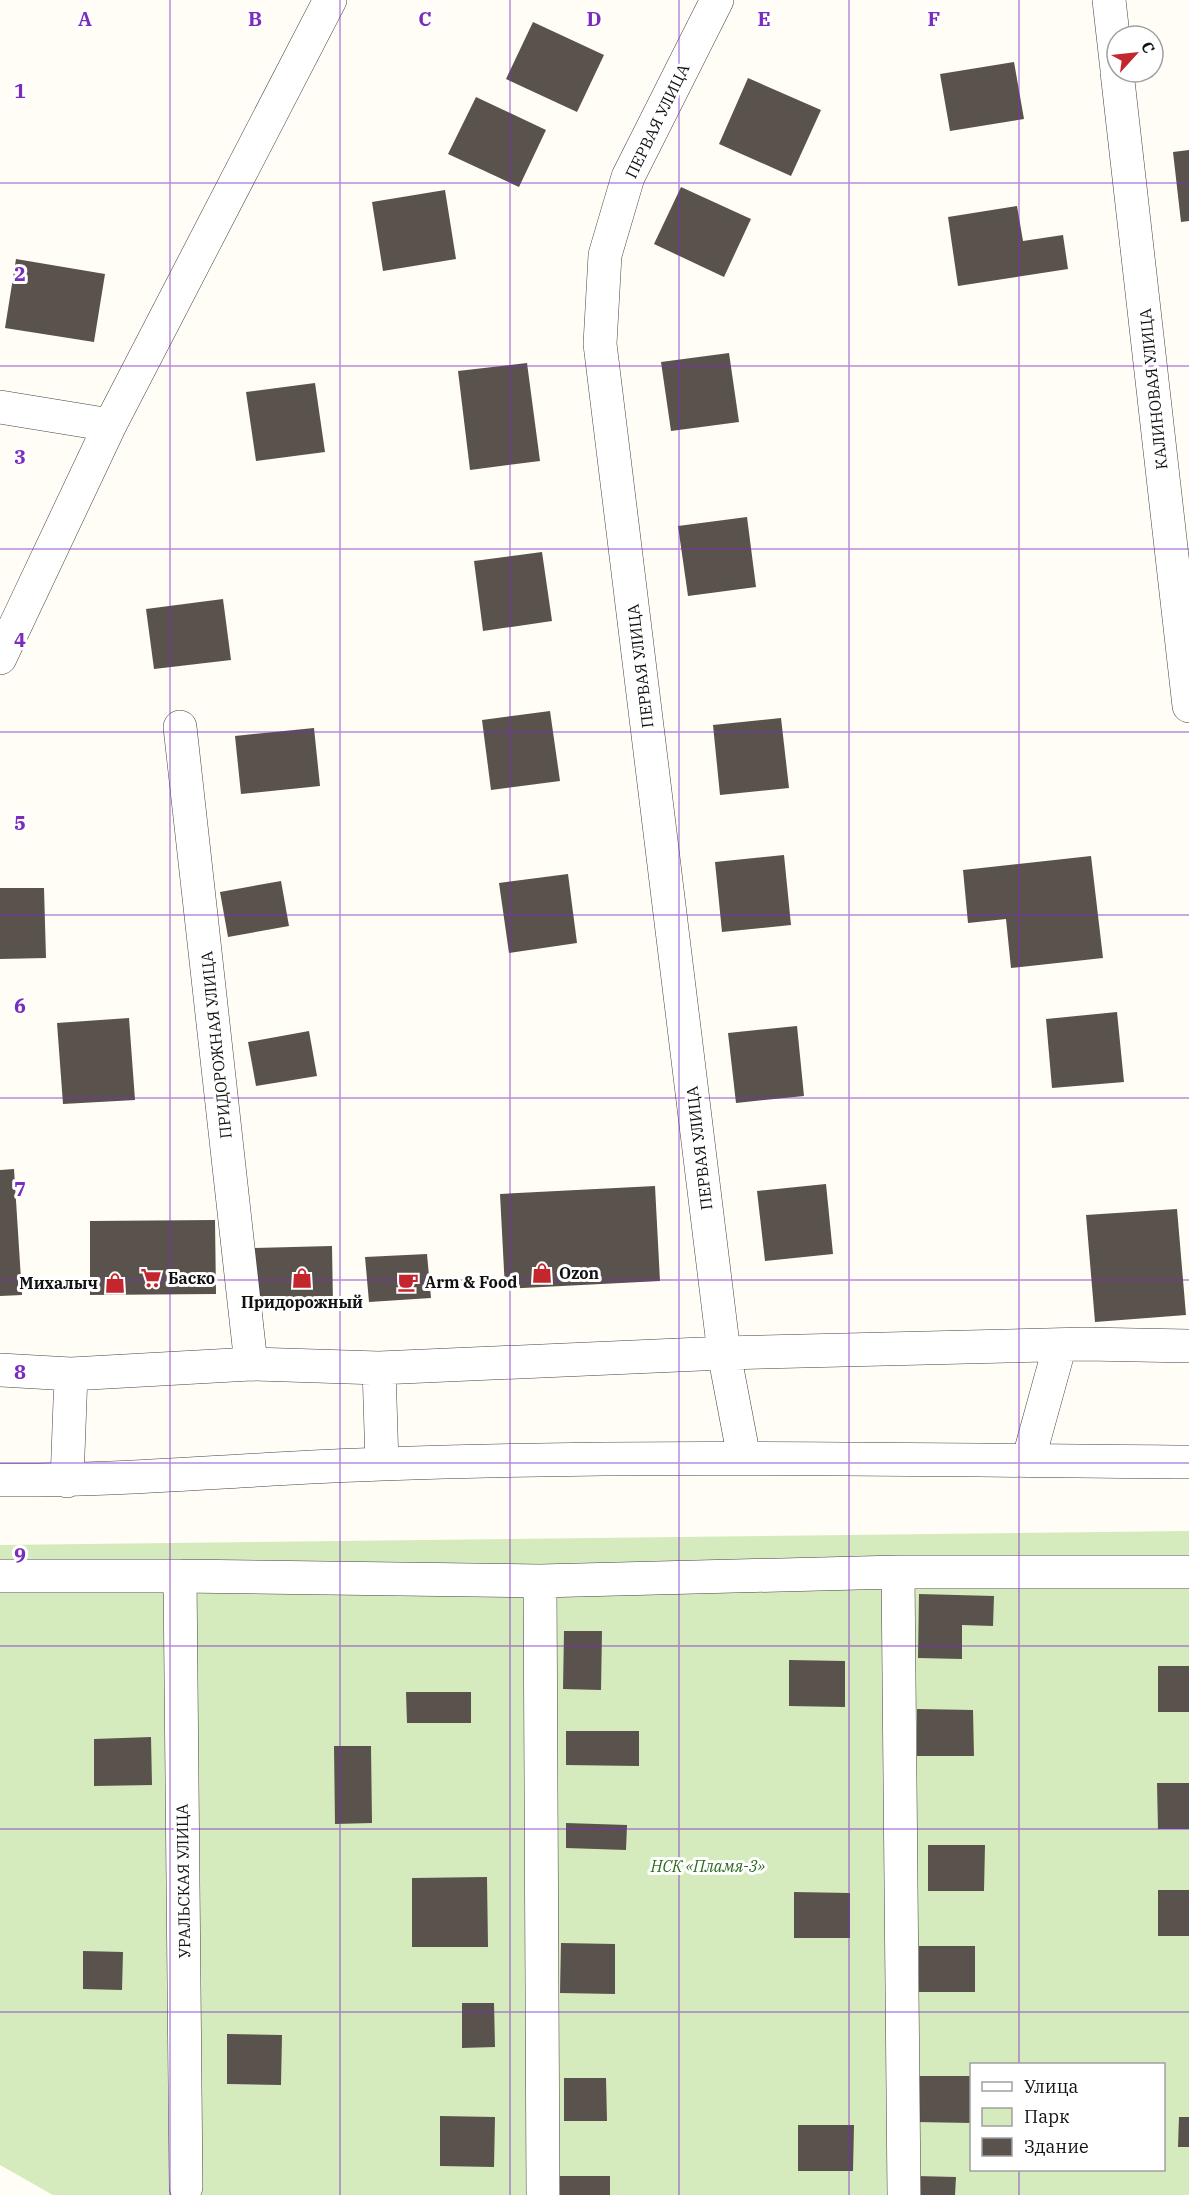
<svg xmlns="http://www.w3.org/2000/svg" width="1189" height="2195" font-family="'IBM Plex Serif',serif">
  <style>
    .green { fill: #d5ebbd; fill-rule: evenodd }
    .building { fill: #5a524d }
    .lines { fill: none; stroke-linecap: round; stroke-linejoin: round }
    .minor-casing { stroke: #444; stroke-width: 34 }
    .minor { stroke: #fff; stroke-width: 33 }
    .grid { fill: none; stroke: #7b2cbf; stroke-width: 1.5; stroke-opacity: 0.55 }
    .labels { text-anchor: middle; stroke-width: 6; stroke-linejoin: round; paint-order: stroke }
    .street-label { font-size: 16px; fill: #111; stroke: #fff }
    .poi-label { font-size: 16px; font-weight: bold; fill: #111; stroke: #fff; text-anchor: start }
    .park-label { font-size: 16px; font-style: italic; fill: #2f6b1f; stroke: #fff }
    .grid-label { font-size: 20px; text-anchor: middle; font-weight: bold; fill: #7b2cbf; stroke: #fff; stroke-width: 6; stroke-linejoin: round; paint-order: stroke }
  </style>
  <rect width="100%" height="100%" fill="#fffdf5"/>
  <!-- green -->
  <path class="green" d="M1189 1531V2195H53L0 2165V1545ZM972 2064H1164V2170H972Z"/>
  <!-- building -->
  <path class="building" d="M533 22 604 55 577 112 506 79Z
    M1014 62 1024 119 950 131 940 74Z
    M748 78 821 110 791 176 719 144Z
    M476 97 546 130 519 187 448 154Z
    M1189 150V221L1181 222 1173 152Z
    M681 187 751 219 724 277 654 244Z
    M445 190 456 259 383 271 372 202Z
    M1017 206 1023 241 1063 235 1068 269 958 286 948 217Z
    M16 259 105 274 94 342 5 328Z
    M729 353 739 422 671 431 661 362Z
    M527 363 540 461 470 470 458 371Z
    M315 383 325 452 256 461 246 392Z
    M747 517 756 587 688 596 678 526Z
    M542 552 552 621 483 631 474 561Z
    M223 599 231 660 154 669 146 609Z
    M550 711 560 781 491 790 482 720Z
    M781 718 789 788 720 795 713 725Z
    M314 728 320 786 241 794 235 736Z
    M784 855 791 925 722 932 715 862Z
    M1091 856 1103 958 1011 968 1006 919 968 923 963 870Z
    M568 874 577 943 509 953 499 883Z
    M281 881 289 926 228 937 220 892Z
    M0 888H44L46 958 0 959Z
    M1117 1012 1124 1082 1052 1088 1046 1019Z
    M129 1018 135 1100 63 1104 57 1023Z
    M797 1026 804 1096 736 1103 728 1033Z
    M309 1031 317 1076 256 1086 248 1042Z
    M14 1169 22 1295 0 1296V1170Z
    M826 1184 833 1254 765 1261 757 1191Z
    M655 1186 660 1281 505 1289 500 1194Z
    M1177 1209 1186 1315 1095 1322 1086 1215Z
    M215 1220 216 1294 90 1295V1221Z
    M332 1246 333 1305 255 1307 254 1248Z
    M427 1254 431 1298 369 1302 365 1257Z
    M919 1594 994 1596 993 1626 962 1625V1659L918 1658Z
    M564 1631H602L601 1690 563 1689Z
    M789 1660 845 1661V1707L789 1706Z
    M1158 1666H1189V1712H1158Z
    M406 1692H471V1723H407Z
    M917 1709 973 1710 974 1756H917Z
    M566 1731H639V1766L566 1765Z
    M151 1737 152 1785 94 1786V1739Z
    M334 1746H371L372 1823 335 1824Z
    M1157 1783H1189V1829H1158Z
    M566 1823 627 1825 626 1850 566 1848Z
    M928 1845H985L984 1891H928Z
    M487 1877 488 1947H412V1878Z
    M1158 1890H1189V1936H1158Z
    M794 1892 850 1893V1938H794Z
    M561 1943 615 1944V1994L560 1993Z
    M919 1946H975V1992H919Z
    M83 1951 123 1952 122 1990 83 1989Z
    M462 2003H494L495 2047 462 2048Z
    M227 2034 282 2035 281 2085 227 2084Z
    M916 2076H972V2123L916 2122Z
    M564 2078H606L607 2121H564Z
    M440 2116 495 2117 494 2167 440 2166Z
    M1179 2117H1189V2147H1178Z
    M798 2125H854L853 2171H798Z
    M556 2176H610V2195H556Z
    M916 2176 956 2177 955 2195H916Z"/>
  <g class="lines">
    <!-- minor casing -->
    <g class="minor-casing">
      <path id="minor" d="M717 0 628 177 605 255 600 344 724 1353 744 1458
        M1109 0 1117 70
        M1117 72 1189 706
        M0 407 110 425
        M0 658 110 425 330 0
        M180 727 251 1364
        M379 1368 382 1464
        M0 1370 71 1374 251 1364 379 1368 724 1353 1085 1344 1189 1346
        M1028 1461 1060 1345
        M0 1480C128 1481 255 1468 382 1464 651 1454 920 1460 1189 1462
        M67 1481 71 1374
        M898 1572 904 2195
        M0 1576H180L540 1581 898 1572H1189
        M180 1576 186 2187
        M540 1581 543 2195"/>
    </g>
    <!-- minor -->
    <use href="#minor" class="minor"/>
  </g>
  <!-- grid -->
  <path class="grid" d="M170 0V2195M340 0V2195M510 0V2195M679 0V2195M849 0V2195M1019 0V2064M0 183H1189M0 366H1189M0 549H1189M0 732H1189M0 915H1189M0 1098H1189M0 1280H1189M0 1463H1189M0 1646H1189M0 1829H1189M0 2012H1189M1019 2170V2195"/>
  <!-- icons -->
  <defs>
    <g id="shop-bare" transform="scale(1.62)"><path d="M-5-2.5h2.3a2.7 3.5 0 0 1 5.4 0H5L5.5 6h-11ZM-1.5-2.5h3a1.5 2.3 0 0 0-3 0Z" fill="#c4262e" stroke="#fff" stroke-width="2.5" paint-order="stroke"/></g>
    <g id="supermarket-bare" transform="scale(1.62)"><path d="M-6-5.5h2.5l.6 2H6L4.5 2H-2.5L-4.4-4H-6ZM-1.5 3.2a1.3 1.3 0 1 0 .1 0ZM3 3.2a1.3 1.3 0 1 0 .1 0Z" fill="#c4262e" stroke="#fff" stroke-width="2.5" paint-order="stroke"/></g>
    <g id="cafe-bare" transform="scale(1.62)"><path d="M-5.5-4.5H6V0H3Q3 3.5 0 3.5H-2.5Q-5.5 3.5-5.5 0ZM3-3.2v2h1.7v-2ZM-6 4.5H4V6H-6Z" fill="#c4262e" stroke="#fff" stroke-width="2.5" paint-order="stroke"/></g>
  </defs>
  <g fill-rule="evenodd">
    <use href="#shop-bare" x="542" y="1273"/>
    <use href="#supermarket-bare" x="151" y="1278"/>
    <use href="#shop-bare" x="302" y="1278"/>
    <use href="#cafe-bare" x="408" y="1282"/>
    <use href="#shop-bare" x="115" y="1283"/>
  </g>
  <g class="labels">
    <!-- street labels -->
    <g class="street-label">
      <text transform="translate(657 121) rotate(-64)" y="6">ПЕРВАЯ УЛИЦА</text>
      <text transform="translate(1153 389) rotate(-96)" y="6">КАЛИНОВАЯ УЛИЦА</text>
      <text transform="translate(640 666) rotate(-97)" y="6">ПЕРВАЯ УЛИЦА</text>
      <text transform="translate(216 1045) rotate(-96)" y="6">ПРИДОРОЖНАЯ УЛИЦА</text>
      <text transform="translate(699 1148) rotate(-97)" y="6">ПЕРВАЯ УЛИЦА</text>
      <text transform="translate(183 1881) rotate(-91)" y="6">УРАЛЬСКАЯ УЛИЦА</text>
    </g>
    <!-- poi labels -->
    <g class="poi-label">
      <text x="559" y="1279">Ozon</text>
      <text x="168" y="1284">Баско</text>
      <text x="425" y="1288">Arm &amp; Food</text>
      <text x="98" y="1289" text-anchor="end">Михалыч</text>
      <text x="302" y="1308" text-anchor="middle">Придорожный</text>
    </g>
    <!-- park labels -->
    <g class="park-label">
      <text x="708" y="1872">НСК «Пламя-3»</text>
    </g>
  </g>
  <g class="grid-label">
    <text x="85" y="26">A</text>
    <text x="255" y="26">B</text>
    <text x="425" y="26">C</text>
    <text x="594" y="26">D</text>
    <text x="764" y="26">E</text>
    <text x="934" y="26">F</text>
    <text x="20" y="98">1</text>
    <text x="20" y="281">2</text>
    <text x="20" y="464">3</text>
    <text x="20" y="647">4</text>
    <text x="20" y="830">5</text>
    <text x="20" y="1013">6</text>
    <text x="20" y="1196">7</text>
    <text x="20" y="1379">8</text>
    <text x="20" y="1562">9</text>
  </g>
  <!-- legend -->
  <rect x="970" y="2063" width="195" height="108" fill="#ffffff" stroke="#a0a0a0" stroke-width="1.5"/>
  <rect x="982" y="2082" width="30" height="9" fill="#ffffff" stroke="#a0a0a0" stroke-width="1.5"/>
  <text x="1024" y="2093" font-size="18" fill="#111111">Улица</text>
  <rect x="982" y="2108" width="30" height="18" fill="#d5ebbd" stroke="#a0a0a0" stroke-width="1.5"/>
  <text x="1024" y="2123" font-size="18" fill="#111111">Парк</text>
  <rect x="982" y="2138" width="30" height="18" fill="#5a524d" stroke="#a0a0a0" stroke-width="1.5"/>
  <text x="1024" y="2153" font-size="18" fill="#111111">Здание</text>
  <!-- north arrow -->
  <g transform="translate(1135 54) rotate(63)"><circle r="28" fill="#ffffff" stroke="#a0a0a0" stroke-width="1.5"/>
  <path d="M0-4.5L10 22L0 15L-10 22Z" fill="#c4262e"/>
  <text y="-9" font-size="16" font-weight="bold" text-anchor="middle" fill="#111111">С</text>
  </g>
</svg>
